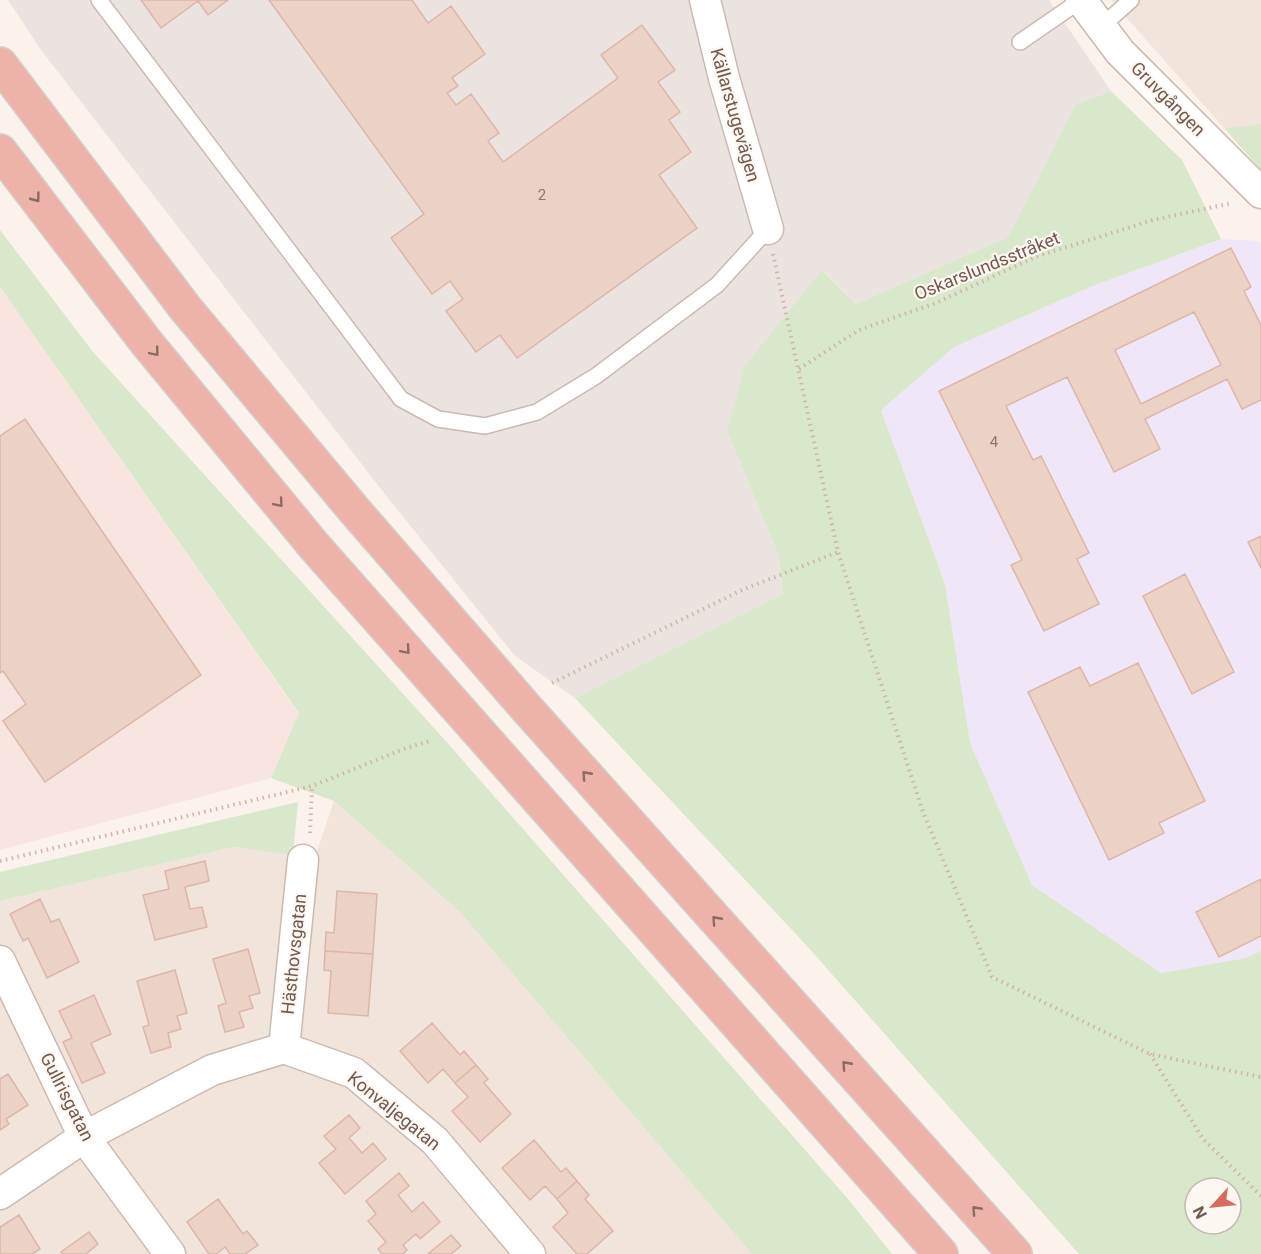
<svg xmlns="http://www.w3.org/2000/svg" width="1261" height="1254" font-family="Roboto,sans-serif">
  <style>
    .residential { fill: #f1e4da }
    .commercial { fill: #f9e5e0 }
    .industrial { fill: #eae3e0 }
    .education { fill: #efe7f7 }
    .green { fill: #d9e7ca; fill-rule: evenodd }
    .building { fill: #ecd1c5; stroke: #ddb6a8; stroke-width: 1.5; fill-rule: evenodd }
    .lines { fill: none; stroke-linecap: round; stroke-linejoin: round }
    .lane-casing { stroke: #cbbab1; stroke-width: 18 }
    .street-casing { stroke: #cbbab1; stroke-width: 33 }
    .highway-casing { stroke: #d5cdca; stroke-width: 36 }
    .path { stroke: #d2b4a8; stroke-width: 4; stroke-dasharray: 1.5 4.5; stroke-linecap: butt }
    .lane { stroke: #fff; stroke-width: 15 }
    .street { stroke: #fff; stroke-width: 30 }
    .highway { stroke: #edb3a9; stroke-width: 33 }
    .oneway { stroke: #8b6b62 }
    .labels { text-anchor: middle; stroke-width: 4.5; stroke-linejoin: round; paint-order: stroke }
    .number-label { font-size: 15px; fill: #90776d }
    .street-label { font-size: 18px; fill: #725950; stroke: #fdf7f1 }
  </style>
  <rect width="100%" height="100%" fill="#faf2eb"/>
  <!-- residential -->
  <path class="residential" d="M1111 0H1261V170L1225 129Z
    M334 801 460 912 752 1254H0V901L234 847 315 857Z"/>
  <!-- commercial -->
  <path class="commercial" d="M0 287 299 714 271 778 0 850Z"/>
  <!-- industrial -->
  <path class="industrial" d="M8 0H1049L1111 91 1075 105 1008 237 856 304 823 270 727 431 779 556 783 594 575 698 515 656 384 493 41 50Z"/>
  <!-- education -->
  <path class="education" d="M1221 239 1258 241 1261 244V951L1246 958 1161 973 1032 885 970 743 945 584 881 410 954 347 1095 285Z"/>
  <!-- green -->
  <path class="green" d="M1111 91 1182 160 1221 239 1095 285 954 347 881 410 945 584 970 743 1032 885 1161 973 1246 958 1261 951V1254H1079L808 947 575 698 783 594 779 556 727 431 745 366 822 270 856 304 1008 237 1075 105ZM1195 1188H1231V1224H1195Z
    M1261 124V170L1225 129Z
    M0 230 93 352 443 738 848 1199 892 1254H752L460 912 334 801 271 778 299 713 0 287Z
    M298 802 293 855 234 847 0 901V872Z"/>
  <!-- building -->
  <path class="building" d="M141 0H228L208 15 198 1 161 28Z
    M269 0H412L428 23 451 6 485 54 452 78 458 86 447 93 456 105 471 94 499 133 488 141 503 162 618 78 601 55 642 25 675 70 658 82 680 112 669 120 691 152 659 175 697 228 517 358 500 335 476 352 446 311 463 299 450 281 432 294 391 238 424 214Z
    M1231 248 1251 287 1244 291 1261 325V400L1242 409 1227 379 1145 419 1160 449 1114 472 1067 377 1006 406 1033 460 1041 456 1089 553 1077 559 1099 604 1044 631 1011 565 1022 560 939 391ZM1194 312 1221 365 1141 404 1115 350Z
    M25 419 201 675 45 782 3 721 26 704 3 671 0 673V436Z
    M1261 536V568L1248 542Z
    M1185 574 1234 672 1192 694 1143 596Z
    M1138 663 1205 801 1159 823 1164 833 1109 860 1028 692 1080 667 1090 686Z
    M205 861 209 881 185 887 190 909 202 907 207 927 155 940 143 895 169 889 165 871Z
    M1261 879V936L1219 957 1196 912Z
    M337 891 377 894 373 954 325 951 326 932 334 933Z
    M40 899 51 922 59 919 79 962 47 978 28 938 23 941 10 914Z
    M248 949 260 993 249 996 253 1008 239 1012 244 1027 225 1032 218 1006 226 1003 213 959Z
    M325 951 373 954 368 1016 328 1013 331 971 324 970Z
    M175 970 187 1013 177 1016 181 1029 168 1033 171 1047 151 1053 143 1027 149 1025 137 981Z
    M94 995 111 1034 91 1043 105 1073 82 1083 63 1042 72 1038 59 1011Z
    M432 1023 460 1055 464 1051 476 1065 455 1083 443 1069 428 1083 400 1051Z
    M476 1065 488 1079 484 1083 511 1114 480 1142 452 1111 468 1097 455 1083Z
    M8 1074 28 1105 6 1119 9 1124 0 1130V1079Z
    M349 1115 360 1128 349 1138 362 1153 373 1143 386 1159 345 1194 319 1163 336 1149 324 1136Z
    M534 1140 561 1172 566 1168 577 1181 557 1199 545 1186 530 1200 502 1168Z
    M399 1173 409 1186 398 1195 412 1212 423 1202 440 1222 420 1239 416 1234 403 1245 407 1250 403 1254H382L378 1249 386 1242 368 1221 376 1214 366 1201Z
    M577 1181 589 1195 585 1199 613 1231 587 1254H577L553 1227 568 1213 557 1199Z
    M218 1199 243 1234 247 1231 258 1245 245 1254H230L225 1247 216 1254H209L187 1222Z
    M19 1215 40 1249 32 1254H0V1227Z
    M89 1232 98 1244 86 1254H63L61 1252Z
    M451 1235 461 1246 451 1254H428Z"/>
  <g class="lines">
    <!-- lane casing -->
    <g class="lane-casing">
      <path id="lane" d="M99 0 401 399 438 419 485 426 537 412 596 376 717 285 768 229
        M1101 27 1131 0
        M1020 42 1081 0"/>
    </g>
    <!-- street casing -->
    <g class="street-casing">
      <path id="street" d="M705 0 724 78 768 229
        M1081 0 1120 52 1261 193
        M0 961 84 1137 170 1254
        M284 1048 303 860
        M0 1194 84 1137 212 1070 284 1048 354 1073 435 1141 530 1254"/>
    </g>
    <!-- highway casing -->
    <g class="highway-casing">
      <path id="highway" d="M0 64 186 309 355 511 528 710 1015 1254
        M0 151 146 342 315 547 941 1254"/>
    </g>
    <!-- path -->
    <path class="path" d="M773 254 838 552 923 812 992 977 1150 1054 1261 1077
      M799 369 859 330 936 303 1035 257 1153 220 1232 203
      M552 683 742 590 838 552
      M310 833 312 786
      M0 861 312 786 406 748 430 741
      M1150 1054 1203 1139 1261 1196"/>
    <!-- lane -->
    <use href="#lane" class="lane"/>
    <!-- street -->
    <use href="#street" class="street"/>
    <!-- highway -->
    <use href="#highway" class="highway"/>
  </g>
  <!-- one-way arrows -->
  <defs><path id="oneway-chevron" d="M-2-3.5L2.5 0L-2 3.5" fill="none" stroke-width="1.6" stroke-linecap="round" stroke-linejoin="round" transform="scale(1.5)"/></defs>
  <g class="oneway">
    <use href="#oneway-chevron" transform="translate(36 198) rotate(53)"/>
    <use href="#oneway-chevron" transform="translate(155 352) rotate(50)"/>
    <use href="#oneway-chevron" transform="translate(279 503) rotate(50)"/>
    <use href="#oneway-chevron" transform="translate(406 650) rotate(49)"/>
    <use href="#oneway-chevron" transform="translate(586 775) rotate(-132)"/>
    <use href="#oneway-chevron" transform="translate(716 920) rotate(-132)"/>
    <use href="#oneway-chevron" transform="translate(846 1065) rotate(-132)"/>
    <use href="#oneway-chevron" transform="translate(976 1210) rotate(-132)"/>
  </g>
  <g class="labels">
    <!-- number labels -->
    <g class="number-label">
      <text x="542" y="200">2</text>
      <text x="994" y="447">4</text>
    </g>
    <!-- street labels -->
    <g class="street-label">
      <text transform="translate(1168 99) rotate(45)" y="6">Gruvgången</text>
      <text transform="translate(735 115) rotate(74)" y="6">Källarstugevägen</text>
      <text transform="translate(987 266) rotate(-22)" y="6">Oskarslundsstråket</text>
      <text transform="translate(294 954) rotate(-84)" y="6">Hästhovsgatan</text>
      <text transform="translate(67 1097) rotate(63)" y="6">Gullrisgatan</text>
      <text transform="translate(394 1111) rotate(39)" y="6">Konvaljegatan</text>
    </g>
  </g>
  <!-- north arrow -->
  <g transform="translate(1213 1206) rotate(243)"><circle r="28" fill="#fdf7f1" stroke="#c5b8b1" stroke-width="1.5"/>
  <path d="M0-4.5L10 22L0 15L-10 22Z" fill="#d56c5f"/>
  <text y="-9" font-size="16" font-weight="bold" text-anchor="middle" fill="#725950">N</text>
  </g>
</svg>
